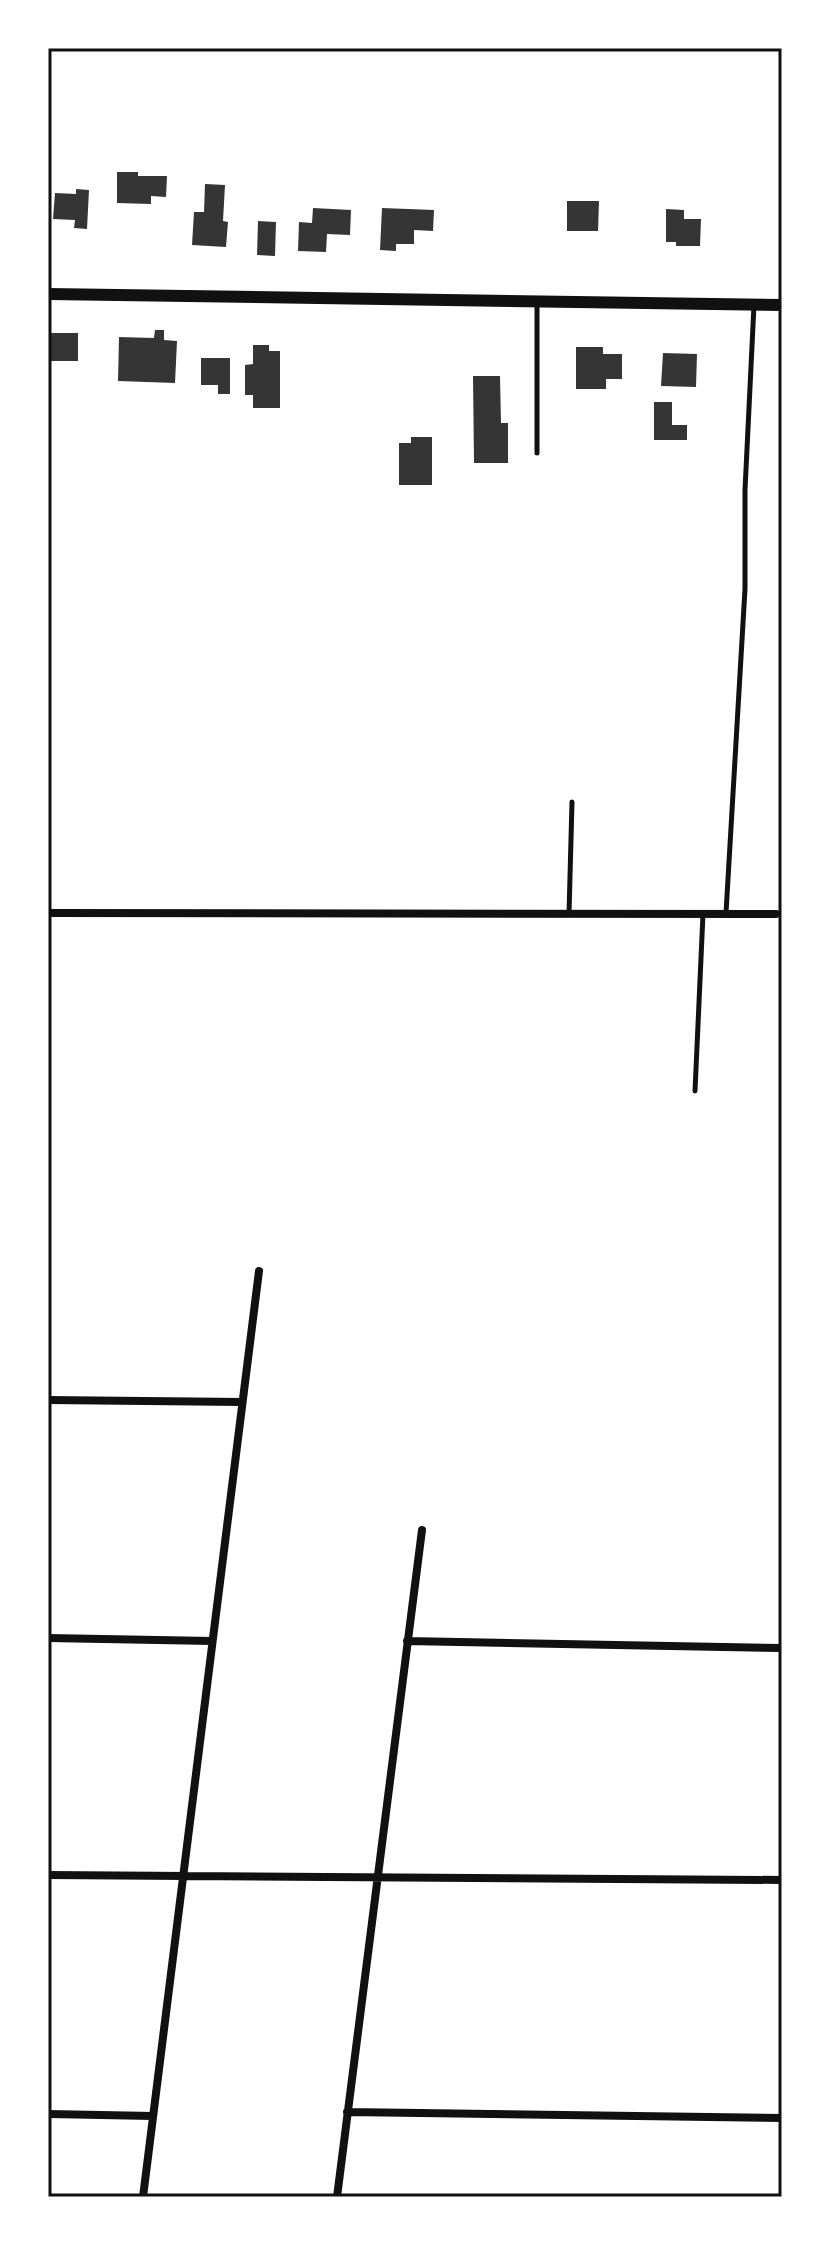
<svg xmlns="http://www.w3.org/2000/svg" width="830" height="2245" font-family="'Varela Round',sans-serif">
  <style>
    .building { fill: #353535 }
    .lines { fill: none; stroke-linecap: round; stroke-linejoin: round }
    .service { stroke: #111; stroke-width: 5 }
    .minor { stroke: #111; stroke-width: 8 }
    .tertiary { stroke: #111; stroke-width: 12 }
    .neatline { fill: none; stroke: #111; stroke-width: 3 }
  </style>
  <rect width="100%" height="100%" fill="#fff"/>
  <!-- building -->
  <path class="building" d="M117 172H138V176H167L166 197 151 196V204L117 203Z
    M205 184 225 185 223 221 228 222 226 247 192 245 194 212H204Z
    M76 189 89 190 87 229 74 228 75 220 53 219 55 193 76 194Z
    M567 201H599L598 231H567Z
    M313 208 351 210 350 235 327 234 326 252 298 251 299 222 312 223Z
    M382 208 434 210 433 231 414 230V244H396V251L380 250Z
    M666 209 684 210V219H701L700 246H676V242H666Z
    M258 221 276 222 275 256 257 255Z
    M155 330H164V340L177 341 175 383 118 381 119 337 154 338Z
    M48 333H78V361H48Z
    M253 345H269V351H280V408H253V395H245V365L253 364Z
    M576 347H603V354H622V379H606V389H576Z
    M663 353 697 354 696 387 661 386Z
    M201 358H230V394H218V385H201Z
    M473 376H500L501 423H508V463H474Z
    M654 402H672V425H687V440H654Z
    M411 437H432V485H399V443H411Z"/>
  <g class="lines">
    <!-- service -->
    <path class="service" d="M537 302V453
      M726 913 745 589V490L754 305
      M569 914 572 802
      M695 1091 703 914"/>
    <!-- minor -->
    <path class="minor" d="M48 913 776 914
      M48 1400 242 1402
      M48 1638 212 1641
      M407 1641 782 1648
      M48 1875 782 1880
      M347 2112 782 2118
      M48 2114 153 2116
      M143 2197 259 1271
      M337 2197 422 1530"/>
    <!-- tertiary -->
    <path class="tertiary" d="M48 294 782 305"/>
  </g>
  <!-- border -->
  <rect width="830" height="2245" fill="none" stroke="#ffffff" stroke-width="100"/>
  <rect x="50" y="50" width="730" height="2145" class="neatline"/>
</svg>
